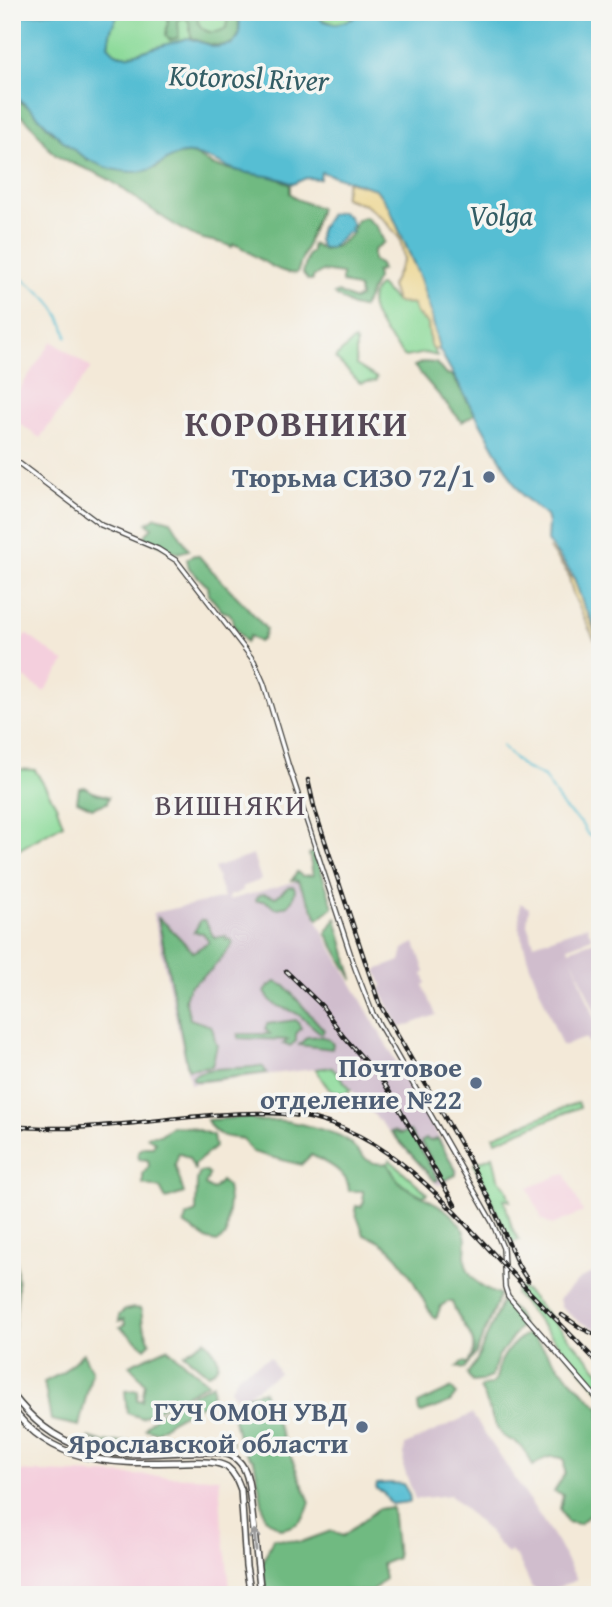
<svg xmlns="http://www.w3.org/2000/svg" width="612" height="1607" font-family="'Gentium Book Plus',serif">
  <style>
    .built { fill: #f4cfdd }
    .industrial { fill: #d0bdcd }
    .green { fill: #8bda99; stroke: #547b5a; stroke-width: 2 }
    .forest { fill: #70ba81; stroke: #466b4e; stroke-width: 2 }
    .sand { fill: #eeda9e; stroke: #857b5d; stroke-width: 2 }
    .water { fill: #56bed3; stroke: #396d78; stroke-width: 2 }
    .lines { fill: none; stroke-linecap: round; stroke-linejoin: round }
    .stream { stroke: #56bed3; stroke-width: 2 }
    .minor-casing { stroke: #3c3b38; stroke-width: 6 }
    .major-casing { stroke: #3c3b38; stroke-width: 8 }
    .minor { stroke: #fff; stroke-width: 3.5 }
    .major { stroke: #fff; stroke-width: 5 }
    .rail-casing { stroke: #1c1c1c; stroke-width: 4.5 }
    .rail { stroke: #f6f6f2; stroke-width: 2; stroke-dasharray: 5; stroke-linecap: butt }
    .oneway { stroke: #999 }
    .service-dot { fill: #5c6f8a; stroke: #f6f6f2; stroke-width: 2.5 }
    .labels { text-anchor: middle; stroke-width: 7; stroke-linejoin: round; paint-order: stroke }
    .service-label { font-size: 28px; font-weight: bold; fill: #4e5e75; stroke: #f6f6f2; text-anchor: end }
    .water-label { font-size: 30px; font-style: italic; fill: #335d65; stroke: #f6f6f2 }
    .neighbourhood-label { font-size: 30px; letter-spacing: 2px; fill: #564957; stroke: #f6f6f2 }
    .district-label { font-size: 35px; font-weight: bold; letter-spacing: 2px; fill: #564957; stroke: #f6f6f2 }
  </style>
  <rect width="100%" height="100%" fill="#f6f6f2"/>
  <filter id="ink" filterUnits="userSpaceOnUse"><feTurbulence type="fractalNoise" baseFrequency=".0143" numOctaves="2"/><feDisplacementMap in="SourceGraphic" scale="14" xChannelSelector="R" yChannelSelector="G"/><feConvolveMatrix kernelMatrix="1 2 1 2 8 2 1 2 1" color-interpolation-filters="sRGB"/></filter>
  <filter id="wash" filterUnits="userSpaceOnUse"><feTurbulence type="fractalNoise" baseFrequency=".00686" numOctaves="4" result="noise"/><feDisplacementMap in="SourceGraphic" scale="28" xChannelSelector="R" yChannelSelector="G"/><feGaussianBlur stdDeviation="1.57" result="paint"/><feColorMatrix in="noise" values="0 0 0 0 0 0 0 0 0 0 0 0 0 0 0 0 0 1.4 0 .05"/><feComposite in="paint" operator="in"/></filter>
  <g filter="url(#wash)">
    <rect width="100%" height="100%" fill="#f3e9d8"/>
    <!-- built -->
    <path class="built" d="M52 341 91 368 40 438 12 418V400Z
      M26 634 65 662 44 692 12 669V651Z
      M565 1173 583 1212 552 1225 542 1219 528 1188Z
      M12 1471 219 1478 222 1524 231 1595H12Z"/>
    <!-- industrial -->
    <path class="industrial" d="M253 855 261 880 242 887 243 891 229 896V900L297 881 326 938 458 1171 457 1175 441 1185H437L331 1067 190 1084 153 913 224 898 214 868Z
      M520 903 529 908 527 924 534 944 587 926 592 938 568 947 569 950 600 939V1023L572 958 600 1034V1047L592 1050 586 1038 562 1046 529 963 519 927Z
      M415 943 425 972 423 974 426 983 423 985 436 1015 400 1028 380 990 382 985 376 970 400 961 403 949Z
      M600 1270V1331L578 1321 561 1307 559 1299 581 1278Z
      M270 1357 279 1373 239 1400 230 1390 239 1374Z
      M472 1414 557 1542 577 1580 546 1592 532 1588 519 1560 510 1551 507 1554 485 1528 450 1495 415 1499 403 1466 405 1445Z"/>
    <!-- green -->
    <path class="green" d="M119 12H240L239 36 233 44 216 47 188 38 130 55C119 56 114 54 108 45L111 29Z
      M313 12H360C345 26 327 28 313 12Z
      M380 285 396 302 413 304 416 313 428 324 430 344 437 356 425 353 405 357C392 341 354 304 380 285Z
      M354 340 356 343V365L377 378 375 381 360 383 335 358Z
      M12 769 35 770 56 805 63 824 18 850 12 842Z
      M331 1067 351 1089 345 1094C329 1094 323 1082 316 1069Z
      M578 1102 580 1107 496 1141 494 1136Z
      M493 1156 498 1178 506 1188 510 1201 504 1199 512 1228 519 1240 511 1243 474 1164Z
      M390 1160 427 1193V1194L423 1196 400 1184 387 1163Z
      M518 1287 526 1291 600 1372V1392L515 1294Z"/>
    <!-- forest -->
    <path class="forest" d="M169 12H197C196 31 211 37 226 28L229 12H239C238 19 240 29 238 36 232 53 201 43 191 37L189 22 185 17 178 20 179 37 170 40 166 35Z
      M12 90 17 100 32 109 51 131 88 160 156 168C166 159 175 153 190 154 198 154 206 163 215 166 239 173 270 171 290 185V193L296 199 320 208 297 273C281 276 254 255 239 246L233 244 232 247C219 240 209 242 197 237 167 223 138 199 111 181 96 171 79 167 62 159 40 148 38 119 12 113Z
      M365 217 377 227 384 242 373 251V260L380 265 382 270 376 272 377 279C371 288 368 302 362 308L352 306 334 294 338 292 354 300 360 297 359 289 342 282V274L322 271 313 277V280H308L303 273 308 255 312 251V244L324 250 337 246 352 234C355 226 353 219 365 217Z
      M423 362 436 363 445 374 452 375 475 414 462 422 414 366Z
      M156 517 171 521 189 550 178 553 144 537 152 527 147 523Z
      M194 555 199 556C220 581 245 603 266 629L263 639 259 642 250 636 246 642 234 626 233 619 229 613 222 611 209 595 208 587 189 568 187 559Z
      M85 787 93 792 109 797 107 803 92 808 77 801 79 788Z
      M315 852 333 907 318 919 298 881 292 880 297 872 302 876 313 875 309 854Z
      M293 886 295 889C294 901 289 908 276 908L265 901H256V898C263 891 267 896 276 897L288 887Z
      M158 918C166 922 184 943 193 952L209 942 203 933 194 932 201 920H205L214 938 226 936V940L230 939 233 944 211 970 189 987 185 999 190 1019 211 1026C215 1032 213 1039 217 1045L212 1066 188 1069Z
      M336 918 353 980 326 933Z
      M276 982 285 986 324 1030 322 1034C314 1028 307 1021 299 1015 284 1005 275 1011 265 992L269 986Z
      M296 1020 301 1028 296 1034V1041L290 1046 283 1044 288 1040 238 1038V1034H270L265 1029 267 1024Z
      M307 1037C317 1036 327 1035 333 1044L332 1049 299 1045Z
      M258 1066 263 1067 267 1073 202 1081H195L192 1077C202 1065 241 1070 258 1066Z
      M249 1117C259 1124 273 1119 285 1121 302 1124 322 1129 338 1135 360 1144 361 1168 387 1163 391 1170 396 1180 403 1185 425 1201 444 1202 461 1226 469 1237 465 1246 465 1258 466 1278 483 1290 500 1295L476 1353 464 1369 457 1367 462 1362 468 1363C484 1337 460 1328 452 1302H447L441 1306 436 1318 433 1317C414 1287 403 1245 364 1235L355 1211 356 1206 361 1207 364 1202 363 1191H349C349 1172 326 1162 311 1155L301 1165 252 1152 243 1139C226 1137 215 1137 207 1120Z
      M172 1126 189 1127 213 1135 215 1147 195 1164V1171L189 1158 179 1153 175 1165 184 1193 166 1199 160 1188 143 1184V1174L149 1166 148 1160 139 1159 138 1152 144 1147H153L155 1142 147 1137 149 1135H160Z
      M393 1131 400 1134 410 1131 438 1180 435 1181 391 1132Z
      M426 1139 430 1141 438 1139 456 1170V1175L443 1181 421 1142Z
      M206 1171 209 1175 205 1185 213 1190 221 1181 227 1186 229 1200 226 1236 217 1242 208 1240 184 1224 187 1216 196 1212 197 1180 200 1172Z
      M15 1241 18 1290 12 1353V1256Z
      M502 1301 516 1312 522 1324 498 1357 491 1377 481 1381 472 1382 467 1374 476 1362Z
      M134 1308 141 1309 143 1325 150 1343 145 1348 120 1327 125 1324 124 1319 119 1321V1315L125 1310Z
      M530 1333 568 1377 600 1408V1512L592 1513 579 1524 567 1522 560 1509 563 1495 554 1492 565 1473 564 1459C551 1454 544 1458 533 1466 529 1457 525 1449 517 1443 512 1440 505 1439 502 1435 490 1422 490 1403 480 1389L482 1386C485 1385 490 1385 493 1383 498 1379 497 1372 499 1366 504 1353 516 1338 530 1333Z
      M205 1340C215 1351 227 1365 208 1374L184 1354Z
      M167 1348 208 1383 142 1418 127 1413 125 1391 138 1390 137 1400 142 1401 145 1383 129 1365Z
      M83 1353 92 1371 79 1426 51 1420 44 1382 62 1373Z
      M213 1384 212 1399 171 1421 157 1432 145 1429C154 1411 195 1394 213 1384Z
      M452 1388 456 1394 450 1402 422 1413 419 1412 418 1404Z
      M263 1391 310 1502C305 1520 299 1526 281 1529L265 1518 254 1460C238 1452 237 1428 232 1410L244 1411 249 1402 243 1397Z
      M88 1437 104 1442 231 1440 232 1444 103 1445Z
      M392 1507 397 1558 382 1564 385 1579 371 1592 342 1591 341 1595H268L262 1565 273 1538 301 1542 331 1531 343 1536 378 1509Z"/>
    <!-- sand -->
    <path class="sand" d="M347 181 376 189 389 207 420 278 431 313 439 349 434 350 430 344 428 324 416 313 413 304 396 302 391 286 404 259 400 239 385 221 366 205 344 198Z
      M549 548 575 581 596 635 594 639 573 594 568 574Z"/>
    <!-- water -->
    <path class="water" d="M49 12H119L111 29 108 45C114 54 119 56 130 55L188 38 215 47 233 44 239 36 240 12H313L323 21 336 24 352 19 360 12H600V647L593 622 584 607 573 575 547 541 548 523 546 516 523 496 514 483 439 349 431 313 420 278 389 207 376 189 321 172 320 179 306 178 293 184C271 173 257 177 236 170 222 166 206 155 191 154 166 152 160 172 137 172 93 173 63 143 34 112 26 103 19 103 12 90V17Z
      M341 212 349 217 353 225 350 228 353 232 347 233 331 248H322L318 240 321 228 330 214Z
      M390 1483 403 1484 409 1494 410 1502 391 1504 383 1492 376 1489 377 1484Z"/>
    <g class="lines">
      <!-- stream -->
      <path class="stream" d="M12 272C41 291 59 303 67 337
        M502 746 523 767 544 777 564 808 581 823 588 835 600 840"/>
    </g>
  </g>
  <g filter="url(#ink)">
    <g class="lines">
      <!-- minor casing -->
      <g class="minor-casing">
        <path id="minor" d="M12 458 101 525 158 549 177 561 254 661 264 684 288 764 355 968 372 1012 492 1222 503 1248 505 1287 508 1296 600 1402"/>
      </g>
      <!-- major casing -->
      <g class="major-casing">
        <path id="major" d="M12 1175V1202
          M12 1394C32 1420 53 1438 84 1448 117 1457 154 1453 187 1452 200 1452 217 1450 230 1455 243 1461 247 1473 249 1486L261 1595
          M12 1408C55 1468 119 1463 184 1462 198 1462 215 1460 227 1467 235 1473 238 1482 241 1490L246 1566 251 1595"/>
      </g>
      <!-- minor -->
      <use href="#minor" class="minor"/>
      <!-- major -->
      <use href="#major" class="major"/>
      <!-- rail casing -->
      <g class="rail-casing">
        <path id="rail" d="M308 780 315 811 379 1003 467 1156 493 1207 518 1265 528 1281
          M286 971 322 1006 343 1036 383 1081 455 1205
          M12 1126C97 1135 182 1112 267 1113 374 1114 436 1193 504 1265 536 1299 568 1332 600 1365
          M562 1315 581 1328 600 1337"/>
      </g>
      <!-- rail -->
      <use href="#rail" class="rail"/>
    </g>
    <!-- one-way arrows -->
    <defs><path id="oneway-shaft" d="M-6 0H5M1.5-3L5.5 0L1.5 3" fill="none" stroke-width="1.6" stroke-linecap="round" stroke-linejoin="round" transform="scale(1.75)"/></defs>
    <use class="oneway" href="#oneway-shaft" transform="translate(255 1540) rotate(-95)"/>
  </g>
  <!-- markers -->
  <g class="service-dot">
    <circle cx="489" cy="477" r="7"/>
    <circle cx="476" cy="1083" r="7"/>
    <circle cx="362" cy="1427" r="7"/>
  </g>
  <g class="labels">
    <!-- service labels -->
    <g class="service-label">
      <text x="475" y="487">Тюрьма СИЗО 72/1</text>
      <text x="462" y="1077">Почтовое<tspan x="462" dy="32">отделение №22</tspan></text>
      <text x="348" y="1421">ГУЧ ОМОН УВД<tspan x="348" dy="32">Ярославской области</tspan></text>
    </g>
    <!-- water labels -->
    <g class="water-label">
      <text transform="translate(249 78) rotate(2)" y="10">Kotorosl River</text>
      <text x="501" y="226">Volga</text>
    </g>
    <!-- neighbourhood labels -->
    <g class="neighbourhood-label">
      <text x="231" y="815">ВИШНЯКИ</text>
    </g>
    <!-- district labels -->
    <g class="district-label">
      <text x="297" y="436">КОРОВНИКИ</text>
    </g>
  </g>
  <!-- margin -->
  <rect width="612" height="1607" fill="none" stroke="#f6f6f2" stroke-width="42"/>
</svg>
